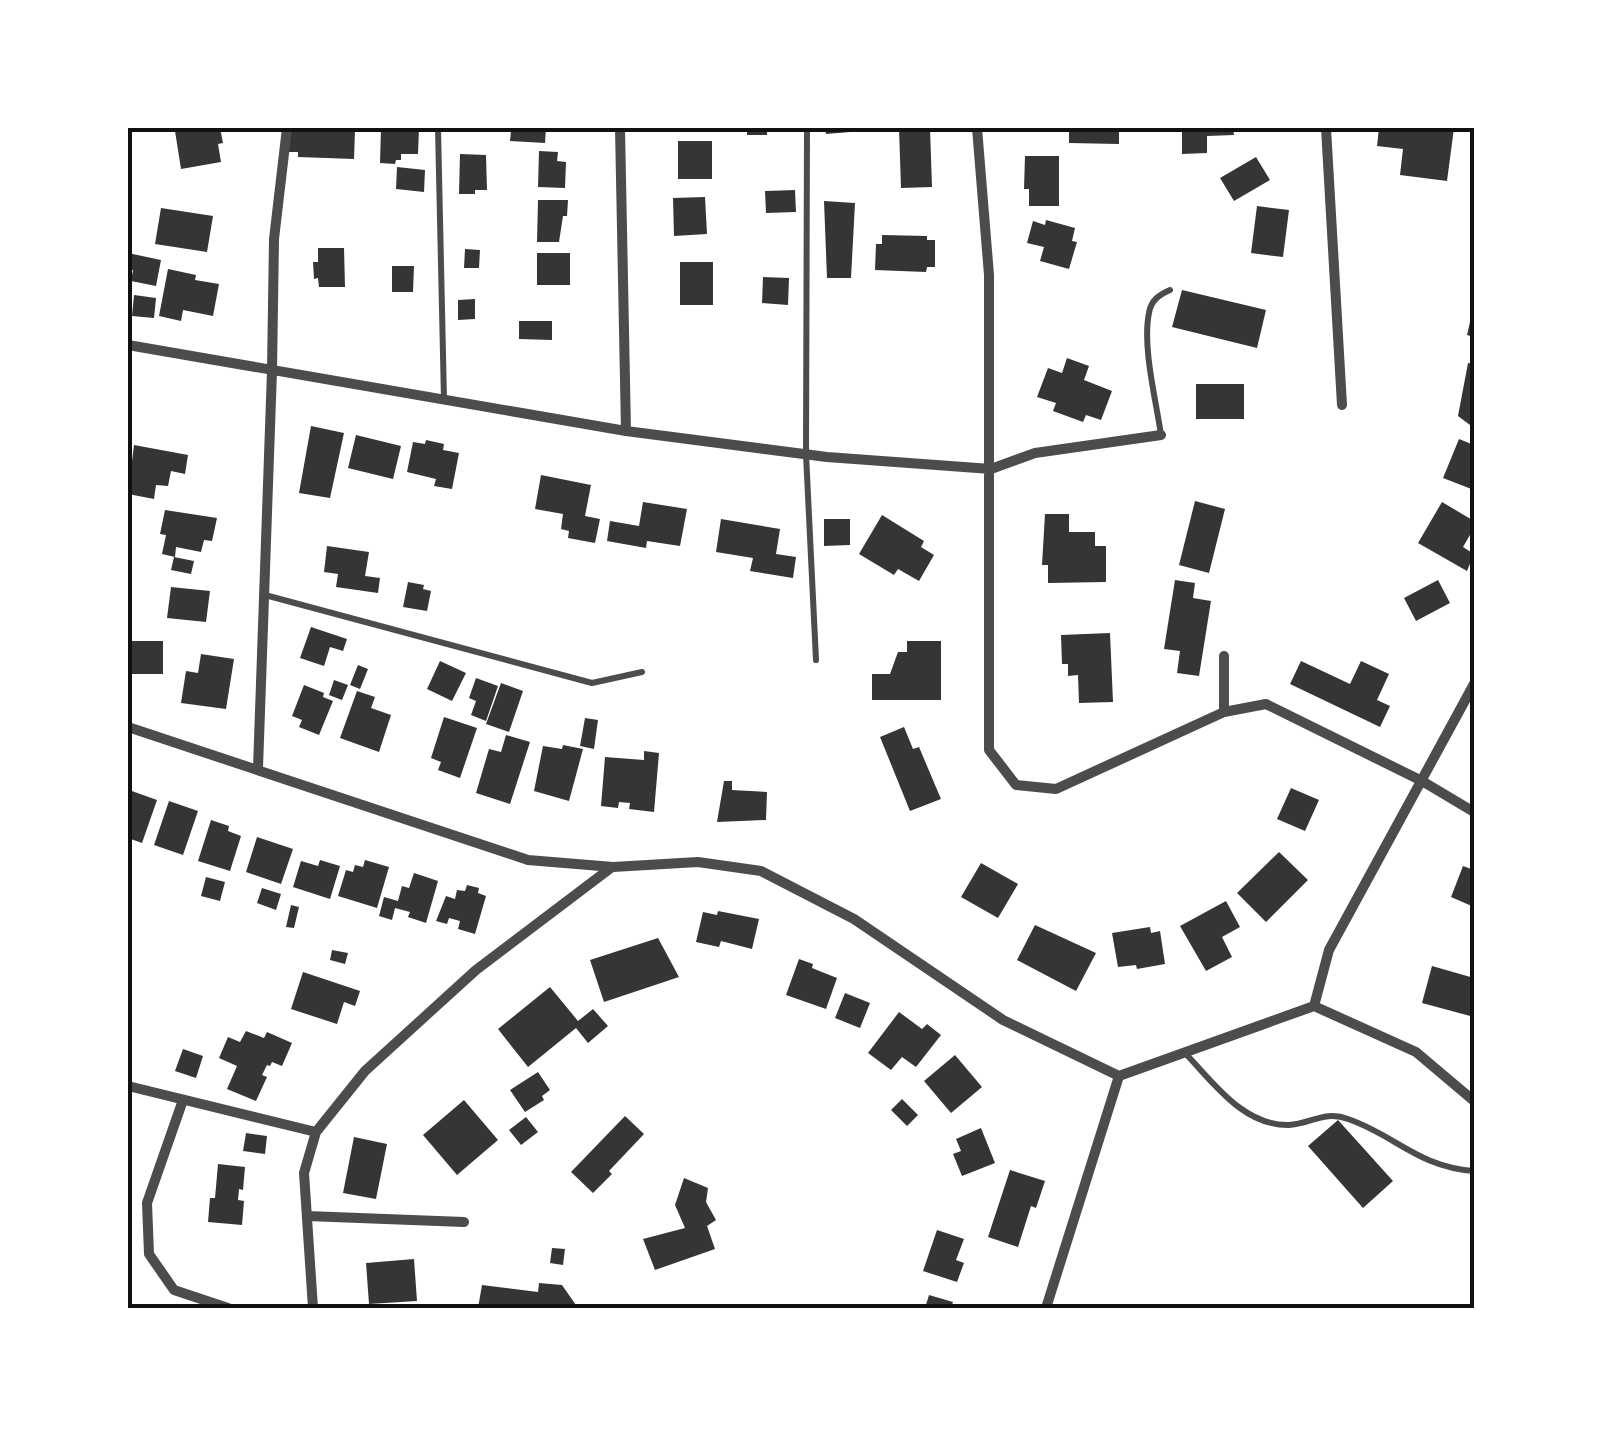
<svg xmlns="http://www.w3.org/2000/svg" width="1602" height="1436" font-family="'Public Sans',sans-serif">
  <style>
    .building { fill: #353535 }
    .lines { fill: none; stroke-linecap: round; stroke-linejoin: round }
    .service { stroke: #4c4c4c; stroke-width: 6 }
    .minor { stroke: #4c4c4c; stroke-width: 10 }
    .neatline { fill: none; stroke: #111; stroke-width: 4 }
  </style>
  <rect width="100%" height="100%" fill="#fff"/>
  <!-- building -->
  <path class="building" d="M194 128H220L223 143 218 144 221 162 181 169 175 131Z
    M289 128 355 130 354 159 298 157V152H288Z
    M381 128H419L418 154H401V160H396L395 164 380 163Z
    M498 128H546L545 143 510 141 511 131H498Z
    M747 128H767V135H747Z
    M825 128H850V132L826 134Z
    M899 128H930L932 187 901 188Z
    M1069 128H1119V144L1069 143Z
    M1182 128H1233L1234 135 1207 136V153L1182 154Z
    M1379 128H1454L1447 181 1400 175 1403 149 1377 146Z
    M678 141H712V179H678Z
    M539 151 558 152 557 161 566 162 565 188 538 187Z
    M460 154 486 155 487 190H475V194H459Z
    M1025 156H1059V206H1029V189H1024Z
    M1256 157 1270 180 1234 201 1220 178Z
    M397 167 425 170 424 192 396 189Z
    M795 190 796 212 766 213 765 191Z
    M705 197 707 234 674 236 673 198Z
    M538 200H568L567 216H563L559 242H537Z
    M824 201 855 203 851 278H827Z
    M1257 206 1289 210 1283 257 1251 253Z
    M161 208 213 216 207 252 155 244Z
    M1046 220 1075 228 1072 241 1077 242 1069 269 1040 261 1044 247 1027 243 1033 221 1045 225Z
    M882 235 927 236V240H935V267H927L926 272 875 270 876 244H882Z
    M318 248H344L345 287H319L318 278 314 279 313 262H318Z
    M465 249 480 250 479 268H464Z
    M128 253 161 260 156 286 131 281 133 270 128 269Z
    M537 253H570V285H537Z
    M680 262H713V305H680Z
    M392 266H414L413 292H392Z
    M168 269 196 275 195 280 219 284 213 316 183 310 181 321 159 316Z
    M763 277 789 278 788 305 762 303Z
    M1182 290 1266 310 1257 348 1172 327Z
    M134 295 156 298 154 318 132 316Z
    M475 299V319L458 320V300Z
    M1473 309 1474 310V337L1467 335Z
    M519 321H552V340L519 339Z
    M1067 358 1089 366 1084 380 1112 391 1101 420 1086 415 1083 422 1053 411 1056 403 1037 397 1048 368 1062 373Z
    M1468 363 1474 364V428L1458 416Z
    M1196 384H1244V419H1196Z
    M311 426 344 433 330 498 299 493Z
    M356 435 401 446 393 479 348 468Z
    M1459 439 1474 445V490L1443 478Z
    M426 440 444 444 443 450 459 453 452 489 434 486 436 479 407 472 413 442 425 444Z
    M134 445 188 455 185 474 171 471 168 486 156 485 154 499 128 494Z
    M541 475 591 485 585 516 600 519 595 543 568 538 569 531 561 529 563 514 535 509Z
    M1195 501 1225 509 1209 573 1179 565Z
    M643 502 687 509 680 546 647 541 646 548 607 541 610 521 639 526Z
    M1442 502 1474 521V528L1463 547 1474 554 1467 571 1418 543Z
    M165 510 217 518 212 541 204 540 201 552 176 547 175 557 162 554 166 535 160 534Z
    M1045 514H1069V532H1095V546H1106V582L1048 583V565H1042Z
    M882 515 924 541 921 547 934 555 919 581 898 569 894 575 859 554Z
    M721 519 780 529 776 554 796 557 793 578 750 571 753 558 716 552Z
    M824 519H850V545L824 546Z
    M327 546 369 552 365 576 380 578 378 593 336 587 338 574 324 572Z
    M174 557 194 561 191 574 171 570Z
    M1175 580 1195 583 1193 598 1211 601 1199 676 1177 673 1180 651 1164 649Z
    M1438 580 1450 603 1416 621 1404 598Z
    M408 582 424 585 423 589 431 591 427 611 403 607Z
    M171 587 210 591 206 622 167 618Z
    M311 627 347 639 343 651 330 647 324 666 300 658Z
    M1110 633 1113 702 1079 703 1078 675 1068 676V664H1062L1061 635Z
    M128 641H163V674H128Z
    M907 641H941V700H872V674H890L898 652H907Z
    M201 654 234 659 226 709 181 703 186 671 198 673Z
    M440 661 466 673 452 701 427 689Z
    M1301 661 1350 684 1361 661 1389 674 1377 700 1390 706 1380 727 1290 684Z
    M358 665 368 669 360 689 350 685Z
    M476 678 498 686 486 721 471 715 476 701 469 698Z
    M334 680 348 685 342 700 329 695Z
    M501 683 523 691 509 732 486 724Z
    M304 685 324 693 323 697 333 701 319 735 299 727 302 720 292 716Z
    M357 691 375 697 371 708 391 715 379 752 340 738Z
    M444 717 477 728 460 778 438 770 441 762 431 758Z
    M585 718 598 720 594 749 580 746Z
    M904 727 913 749 919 747 941 799 910 811 880 737Z
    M506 735 530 742 510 804 476 793 489 749 501 752Z
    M563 745 583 749 569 801 534 791 543 746 562 749Z
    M644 751 659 753 654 812 629 809 630 803 619 802 618 808 601 806 605 757 644 760Z
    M724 781H732V790L767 792 766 820 717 822Z
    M1291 788 1319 800 1305 831 1277 819Z
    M129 790 157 800 142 843 128 838Z
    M169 801 198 811 183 855 154 845Z
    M211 820 229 826 228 831 241 836 230 871 198 861Z
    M257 837 293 849 281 884 246 872Z
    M1279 852 1308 880 1266 922 1237 893Z
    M320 860 340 866 330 899 293 887 301 861 318 866Z
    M365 860 389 867 377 908 338 896 346 870 353 872 355 865 363 867Z
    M981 863 1018 884 998 918 961 897Z
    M1463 866 1474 870V907L1451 897Z
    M414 873 438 881 426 923 408 917 410 912 395 908 392 920 379 916 384 897 398 901 402 886 409 888Z
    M206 877 225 882 220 901 201 896Z
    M467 885 479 888 478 893 486 896 475 934 458 929 460 921 449 918 447 924 436 921 446 896 455 899 457 890 465 891Z
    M262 888 281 894 276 910 257 903Z
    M1226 901 1240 927 1222 937 1232 957 1206 971 1180 926Z
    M291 905 299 907 294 928 286 927Z
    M718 911 759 919 752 949 721 941 719 947 696 942 703 912 717 915Z
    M1035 925 1096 953 1076 991 1017 960Z
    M1150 927 1151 933 1160 931 1165 964 1137 969 1136 965 1118 967 1112 933Z
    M658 938 679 977 604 1002 590 960Z
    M332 950 348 953 345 964 330 960Z
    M799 959 813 964 812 968 837 978 826 1009 786 995Z
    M1432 966 1474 978V1017L1422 1003Z
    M303 972 360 991 355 1006 344 1002 337 1024 291 1009Z
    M550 987 578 1021 593 1009 608 1026 588 1043 576 1028 528 1067 498 1029Z
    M845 993 870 1003 860 1028 835 1018Z
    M899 1012 922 1029 927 1024 941 1035 916 1067 902 1057 891 1070 868 1053Z
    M246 1031 264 1038 267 1032 292 1043 282 1066 272 1062 270 1066 267 1065 262 1075 267 1077 256 1101 227 1089 237 1066 219 1058 228 1037 240 1042Z
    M183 1049 203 1056 196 1078 175 1071Z
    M955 1055 982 1087 951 1113 924 1081Z
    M538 1072 550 1090 542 1096 544 1100 525 1112 510 1090Z
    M902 1099 918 1115 907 1126 891 1110Z
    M464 1100 498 1140 457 1175 423 1135Z
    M625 1116 644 1134 609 1171 612 1174 593 1193 571 1172Z
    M526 1117 538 1132 521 1145 509 1130Z
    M1338 1120 1393 1181 1363 1208 1308 1146Z
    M981 1128 995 1163 962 1176 953 1154 961 1151 956 1139Z
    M246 1133 267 1136 265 1154 243 1151Z
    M354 1137 387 1144 376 1199 343 1193Z
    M218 1164 245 1167 243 1190 239 1189 238 1200 244 1201 242 1225 208 1222 210 1198H215Z
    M1010 1170 1045 1181 1036 1208 1031 1206 1018 1247 988 1237Z
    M684 1178 708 1188 706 1202 716 1220 707 1226 715 1249 655 1270 643 1239 685 1228 675 1205Z
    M937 1230 964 1239 956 1260 964 1263 957 1282 923 1271Z
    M552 1248 565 1249 563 1265 550 1263Z
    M414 1259 417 1301 369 1304 366 1263Z
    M539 1283 562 1285 578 1308H478L482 1285 538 1292Z
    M929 1295 953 1302 951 1308H925Z"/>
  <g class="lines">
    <!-- service -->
    <path class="service" d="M438 128 444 400
      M807 128 806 454 816 660
      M1161 435C1156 400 1142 346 1149 313 1151 300 1159 295 1170 290
      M265 595 592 683 642 672
      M1185 1053C1213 1082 1243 1126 1289 1125 1310 1124 1325 1110 1348 1119 1395 1135 1418 1167 1474 1171"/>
    <!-- minor -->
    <path class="minor" d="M620 128 626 431
      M977 128 989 275V750L1016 785 1056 789 1224 712 1266 704 1422 781 1474 812
      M1326 128 1342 405
      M128 345 626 431 827 457 991 469 1035 453 1161 435
      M1224 656V712
      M128 727 528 860 613 867 698 862 761 871 854 919 1003 1020 1119 1076 1314 1006 1416 1052 1474 1101
      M258 768 272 371 274 239 287 128
      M1314 1006 1329 950 1474 684
      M128 1086 316 1132
      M183 1100 147 1203 149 1254 174 1290 228 1308
      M307 1216 464 1222
      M313 1308 304 1173 316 1132 365 1071 476 970 612 867
      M1046 1308 1119 1076"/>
  </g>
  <!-- border -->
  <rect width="1602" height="1436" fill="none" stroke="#ffffff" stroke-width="260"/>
  <rect x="130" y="130" width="1342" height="1176" class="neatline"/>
</svg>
